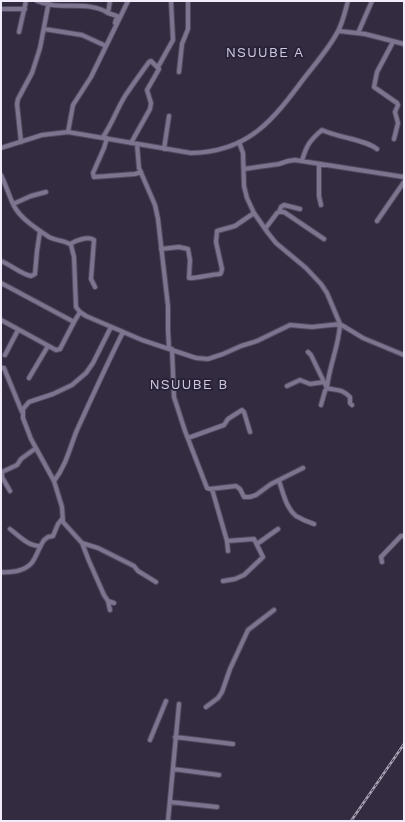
<svg xmlns="http://www.w3.org/2000/svg" width="405" height="822" font-family="'Work Sans',sans-serif">
  <style>
    .lines { fill: none; stroke-linecap: round; stroke-linejoin: round }
    .minor-casing { stroke: #514b5f; stroke-width: 6 }
    .minor { stroke: #7d748f; stroke-width: 4 }
    .rail-casing { stroke: #aaa4b5; stroke-width: 2.5 }
    .rail { stroke: #292337; stroke-width: 1; stroke-dasharray: 3; stroke-linecap: butt }
    .labels { text-anchor: middle; stroke-width: 4; stroke-linejoin: round; paint-order: stroke }
    .quarter-label { font-size: 14px; letter-spacing: 1px; fill: #cfc7e1; stroke: #292337 }
  </style>
  <rect width="100%" height="100%" fill="#332c41"/>
  <g class="lines">
    <!-- minor casing -->
    <g class="minor-casing">
      <path id="minor" d="M37 1C60 11 89 0 108 13
        M110 1 108 13 117 16 115 23
        M1 9H25
        M44 29 82 35 106 46
        M339 31 365 34 404 44
        M19 32 26 1
        M358 33 372 1
        M393 42 377 72 374 87 397 103 398 105 395 112 398 123 394 139
        M158 67 173 40 171 1
        M179 72 182 44 188 29V1
        M68 132 73 105 91 77 128 1
        M103 137C112 124 117 109 125 96 133 84 141 73 149 62L151 61 159 69 147 90 151 103 150 109 131 143
        M107 138 104 148 93 173 94 177 135 174 141 172
        M21 142 17 104 18 99 32 73 40 48 49 1
        M239 142 243 153 244 186 247 198 254 213 268 233 276 243 306 268 321 284 327 293 340 324 363 338 404 355
        M137 144 139 168 155 205 158 219 168 306V330L169 348
        M1 148 42 135 68 132 191 153C249 152 273 120 305 77 316 63 329 48 337 33 343 23 345 11 348 1
        M164 149 169 116
        M302 161C306 146 310 140 322 130 339 138 364 139 377 149
        M319 164V196L321 205
        M244 169 279 164 288 161 295 160 404 177
        M1 175C6 185 9 196 14 206 21 219 37 229 49 237 56 241 65 240 71 245L74 257 76 307 80 312 86 316 142 340 196 358 208 359 223 354 241 346 257 341 290 325 312 327 340 324C339 346 329 366 327 388L325 391 321 405
        M13 204 31 196 46 192
        M279 212 281 207 284 205 300 209
        M377 221 404 182
        M265 229 277 213 279 212H284L324 239
        M70 244C77 240 88 236 94 240L91 279 95 287
        M161 249 179 247 188 249 190 260 189 278C195 279 212 274 220 274L221 273 222 269 216 242 217 231 235 226 254 213
        M1 261C11 265 21 274 31 276L35 274 37 251 40 231
        M1 283 74 322 80 312
        M1 320 56 350 60 349 74 322
        M111 327 93 363 86 373 72 385 53 394 29 402 23 409V418L31 439 54 481 62 507 63 522 82 543 89 561 104 595 108 601 114 603
        M172 349 174 397 185 431 207 488 210 489 236 486 240 489 244 497H250L256 495 271 484 303 468
        M308 352 311 355 324 382
        M5 355 18 330
        M1 368H4L22 412
        M29 378 48 346
        M287 386 300 380 310 384 324 382 327 388
        M327 388C337 391 341 388 350 397V403L352 405
        M188 438 224 425 228 419 242 410 244 412 250 432
        M54 481C66 466 70 447 77 430 92 397 107 364 123 332
        M279 481C283 492 286 508 296 516 301 519 308 522 314 524
        M212 489 227 541
        M10 491 2 477V472L17 465 21 459 36 448
        M10 529C19 536 28 546 40 546
        M82 543 98 548 134 566 138 571 156 582
        M257 544 278 529
        M382 562 381 557 401 536H404
        M1 572C6 573 11 572 17 571 37 566 34 555 44 540L48 537 53 536 58 524 62 519
        M223 581 235 579 244 575 263 557 254 539 227 541 228 551
        M108 601 110 610
        M206 707 218 698 222 692 230 669 248 630 274 610
        M175 737 233 744
        M150 740 166 701
        M173 769 219 775
        M170 802 217 807
        M168 821 179 704"/>
    </g>
    <!-- minor -->
    <use href="#minor" class="minor"/>
    <!-- rail casing -->
    <g class="rail-casing">
      <path id="rail" d="M351 821 404 744"/>
    </g>
    <!-- rail -->
    <use href="#rail" class="rail"/>
  </g>
  <g class="labels">
    <!-- quarter labels -->
    <g class="quarter-label">
      <text x="265" y="57">NSUUBE A</text>
      <text x="189" y="389">NSUUBE B</text>
    </g>
  </g>
  <!-- border -->
  <rect width="405" height="822" fill="none" stroke="#f0ecfa" stroke-width="4"/>
</svg>
